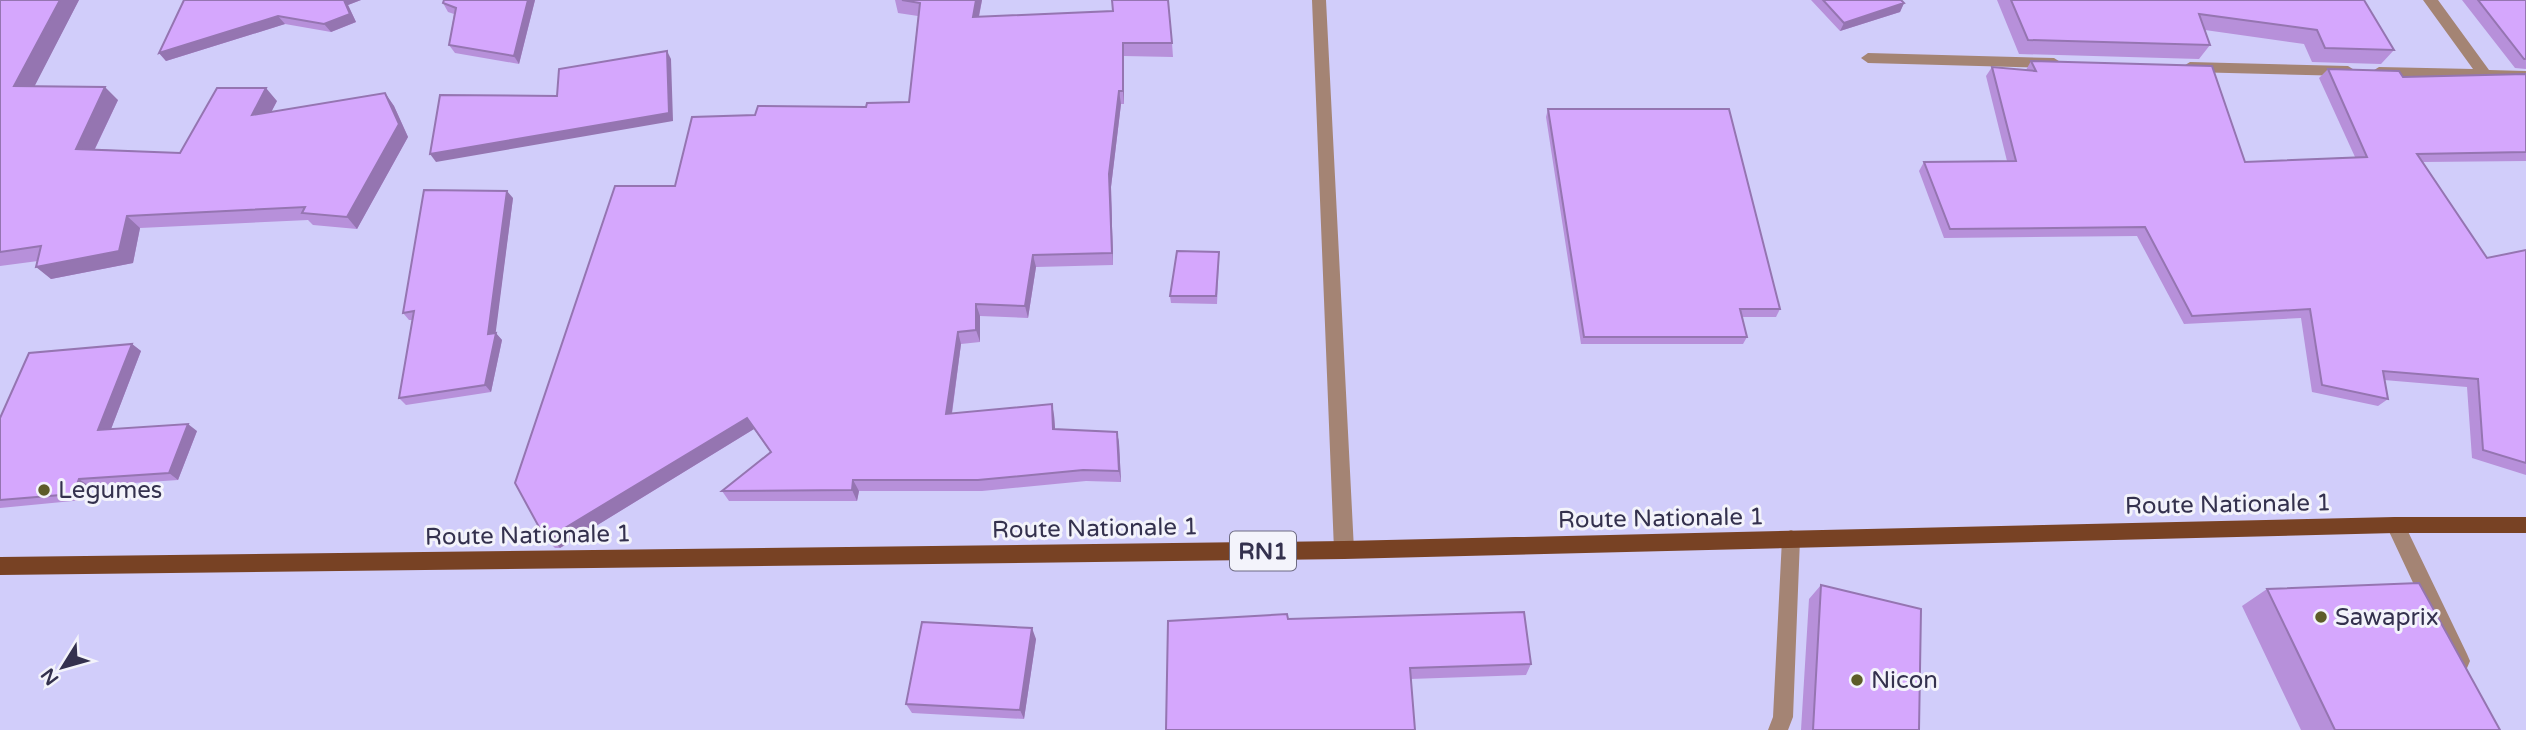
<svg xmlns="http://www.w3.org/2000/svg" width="2526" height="730" font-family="'Varela Round',sans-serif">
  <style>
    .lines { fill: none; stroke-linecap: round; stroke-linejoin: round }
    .minor { fill: #a48474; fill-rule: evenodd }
    .major { fill: #784224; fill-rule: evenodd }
    .wall { fill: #b790da }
    .shaded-wall { fill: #9575b1 }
    .building { fill: #d5a7fd; stroke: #9575b1; stroke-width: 2 }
    .poi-dot { fill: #5d5c29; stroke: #f3f3fb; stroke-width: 2.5 }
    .labels { text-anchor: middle; stroke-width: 6; stroke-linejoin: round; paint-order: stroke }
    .shield { fill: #f3f3fb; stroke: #6d6b82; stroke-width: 2 }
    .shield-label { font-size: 23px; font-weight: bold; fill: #34314e }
    .poi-label { font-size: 24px; fill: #34314e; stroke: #f3f3fb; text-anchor: start }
    .street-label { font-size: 24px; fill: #34314e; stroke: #f3f3fb }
  </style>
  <rect width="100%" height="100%" fill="#d1cdfa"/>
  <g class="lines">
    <!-- minor -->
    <path class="minor" d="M1312 0H1326L1354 550 1351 556 1344 559 1337 556 1334 550Z
      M2423 0H2438L2489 70 2526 71V81L2374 76 2371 72 2379 67 2473 69Z
      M1868 53 2054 58 2062 63 2054 68 1868 63 1861 58Z
      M2190 62 2348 66 2356 71 2348 76 2190 72 2182 67Z
      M2395 517 2402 519 2467 654 2470 661 2467 668 2460 671 2453 668 2386 525 2388 519Z
      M1791 530 1798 533 1800 539 1793 717 1788 730H1768L1773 717 1782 539 1784 533Z"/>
    <!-- major -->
    <path class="major" d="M2395 517H2526V533H2395L1344 559 0 575V557L1344 541Z"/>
  </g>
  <!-- wall -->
  <path class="wall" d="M0 0H79L34 86 118 100 95 149 180 153 277 101 271 112 385 93 394 106 408 137 357 229 313 225 308 220 140 228 133 263 51 279 38 261 0 266Z
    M184 0H361L348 5 356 22 331 32 285 24 166 61 159 53Z
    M535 0 519 64 455 53 449 45 454 14 448 12 443 3Z
    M895 0H982L979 17 1172 43 1173 57 1124 56V104H1121L1111 187 1113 265 1036 267 1028 318 980 316V342L961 344 952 414 1054 415 1055 429 1117 432 1119 443 1121 482 1086 481 982 491H859L857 501H729L722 491 770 452 754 429 560 548H555L545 538 675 186 755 115 866 107 909 102 918 16 898 13Z
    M1811 0H1901L1904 3 1900 12 1840 31Z
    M1997 0H2364L2394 50 2381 64 2312 62 2304 44 2205 30 2210 45 2199 59 2019 54Z
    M2462 0H2526V69L2515 68Z
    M2031 61 2245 162 2355 157 2319 78 2328 69 2403 77 2526 74V161L2423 162 2487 258 2526 250V475L2472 458 2467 387 2384 380 2388 399 2378 406 2312 392 2301 318 2184 324 2137 236 1944 238 1919 171 1924 162 2007 161 1986 76 1992 67 2026 70Z
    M1548 109 1780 309 1776 317H1742L1747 337 1743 344H1581L1546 117Z
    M513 198 495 333 502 340 491 392 406 405 399 398 412 320H409L403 313Z
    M1219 259 1217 304 1171 303 1170 296Z
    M132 344 141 351 111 429 197 431 178 480 89 486 83 500 0 508V418Z
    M1821 585 1919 730H1801L1809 599Z
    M2267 589 2500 730H2301L2242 606Z
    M1288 619 1531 664 1526 675 1410 679Z
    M1036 639 1024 719 912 713 906 704Z"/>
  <!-- shaded-wall -->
  <path class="shaded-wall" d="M60 0H79L28 99 14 86Z
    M344 0H361L348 5 356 22 331 32 324 24Z
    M528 0H535L519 64 514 56Z
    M976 0H982L976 30 973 17Z
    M1904 3 1900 12 1840 31 1844 23Z
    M278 16 285 24 166 61 159 53Z
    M1123 43 1124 56V104L1123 91Z
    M667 51 671 59 673 121 436 162 430 154Z
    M105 87 118 100 89 161 76 149Z
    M266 88 277 101 263 128 252 115Z
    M1119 91 1121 104 1111 187 1113 265 1112 253 1109 174Z
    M385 93 394 106 408 137 357 229 347 217Z
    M507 191 513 198 495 338 496 333 502 340 491 392 485 385 488 334Z
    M127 216 140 228 133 263 51 279 36 267Z
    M1033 255 1036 267 1028 318 1025 306Z
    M976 304 980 316V342L976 330Z
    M958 332 961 344 950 426 946 414Z
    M132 344 141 351 108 437 98 430Z
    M1052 404 1054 415 1056 440 1053 429Z
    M747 418 754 429 560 548 550 537Z
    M188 424 197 431 178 480 169 473Z
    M1117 432 1119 443 1121 482 1119 471Z
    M79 479 89 486 83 500 73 494Z
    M853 480 859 491 857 501 852 490Z
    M1032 628 1036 639 1024 719 1020 710Z"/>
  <!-- building -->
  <path class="building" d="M0 0H60L14 86 105 87 76 149 180 153 217 88H266L252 115 385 93 399 124 347 217 302 213 305 207 127 216 119 251 36 267 41 246 0 252Z
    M184 0H344L350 14 324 24 278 16 159 53Z
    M444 0H528L514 56 449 45 456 8 443 3Z
    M902 0H976L973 17 1113 11 1112 0H1168L1172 43H1123V91H1119L1109 174 1112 253 1033 255 1025 306 976 304V330L958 332 946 414 1052 404 1053 429 1117 432 1119 471 1083 470 978 480H853L852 490 722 491 771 452 747 418 550 537 545 538 515 483 615 186H675L692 117 755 115 758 106 866 107 867 103 909 102 920 3Z
    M1823 0H1901L1904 3 1844 23Z
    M2011 0H2364L2394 50 2325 48 2317 30 2199 14 2210 45 2028 40Z
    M2478 0H2526V59H2524Z
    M667 51 669 113 430 154 440 95 557 96 559 69Z
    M2031 61 2212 66 2245 162 2367 157 2328 69 2399 71 2403 77 2526 74V152L2417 154 2487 258 2526 250V463L2483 450 2478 379 2383 371 2388 399 2322 385 2310 309 2192 316 2145 227 1950 229 1924 162 2016 161 1992 67 2036 71Z
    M1548 109H1729L1780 309H1740L1747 337H1584Z
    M424 190 507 191 488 334 496 333 485 385 399 398 414 311 403 313Z
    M1177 251 1219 252 1216 296H1170Z
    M132 344 98 430 188 424 169 473 79 479 73 494 0 500V418L29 353Z
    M2419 583 2500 730H2335L2267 589Z
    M1821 585 1921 609 1919 730H1813Z
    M1524 612 1531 664 1410 668 1415 730H1166L1168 621 1287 614 1288 619Z
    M922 622 1032 628 1020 710 906 704Z"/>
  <!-- markers -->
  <g class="poi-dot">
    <circle cx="44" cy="490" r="7"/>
    <circle cx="2321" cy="617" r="7"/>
    <circle cx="1857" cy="680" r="7"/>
  </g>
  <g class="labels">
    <!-- shield labels -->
    <rect class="shield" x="1230" y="531.5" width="66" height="39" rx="5"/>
    <g class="shield-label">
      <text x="1263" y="559">RN1</text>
    </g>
    <!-- poi labels -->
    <g class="poi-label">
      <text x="58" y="498">Legumes</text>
      <text x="2335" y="625">Sawaprix</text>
      <text x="1871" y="688">Nicon</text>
    </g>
    <!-- street labels -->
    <g class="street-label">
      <text transform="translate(2228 504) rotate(-1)" y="8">Route Nationale 1</text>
      <text transform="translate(1661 518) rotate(-1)" y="8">Route Nationale 1</text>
      <text transform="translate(1095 528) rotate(-1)" y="8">Route Nationale 1</text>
      <text transform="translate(528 535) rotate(-1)" y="8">Route Nationale 1</text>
    </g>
  </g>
  <!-- north arrow -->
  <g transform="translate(63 667) rotate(233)" stroke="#f3f3fb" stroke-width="5" paint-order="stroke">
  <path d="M0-5L12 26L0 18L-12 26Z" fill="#34314e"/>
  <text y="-10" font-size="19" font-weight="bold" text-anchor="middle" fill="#34314e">N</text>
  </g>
</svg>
